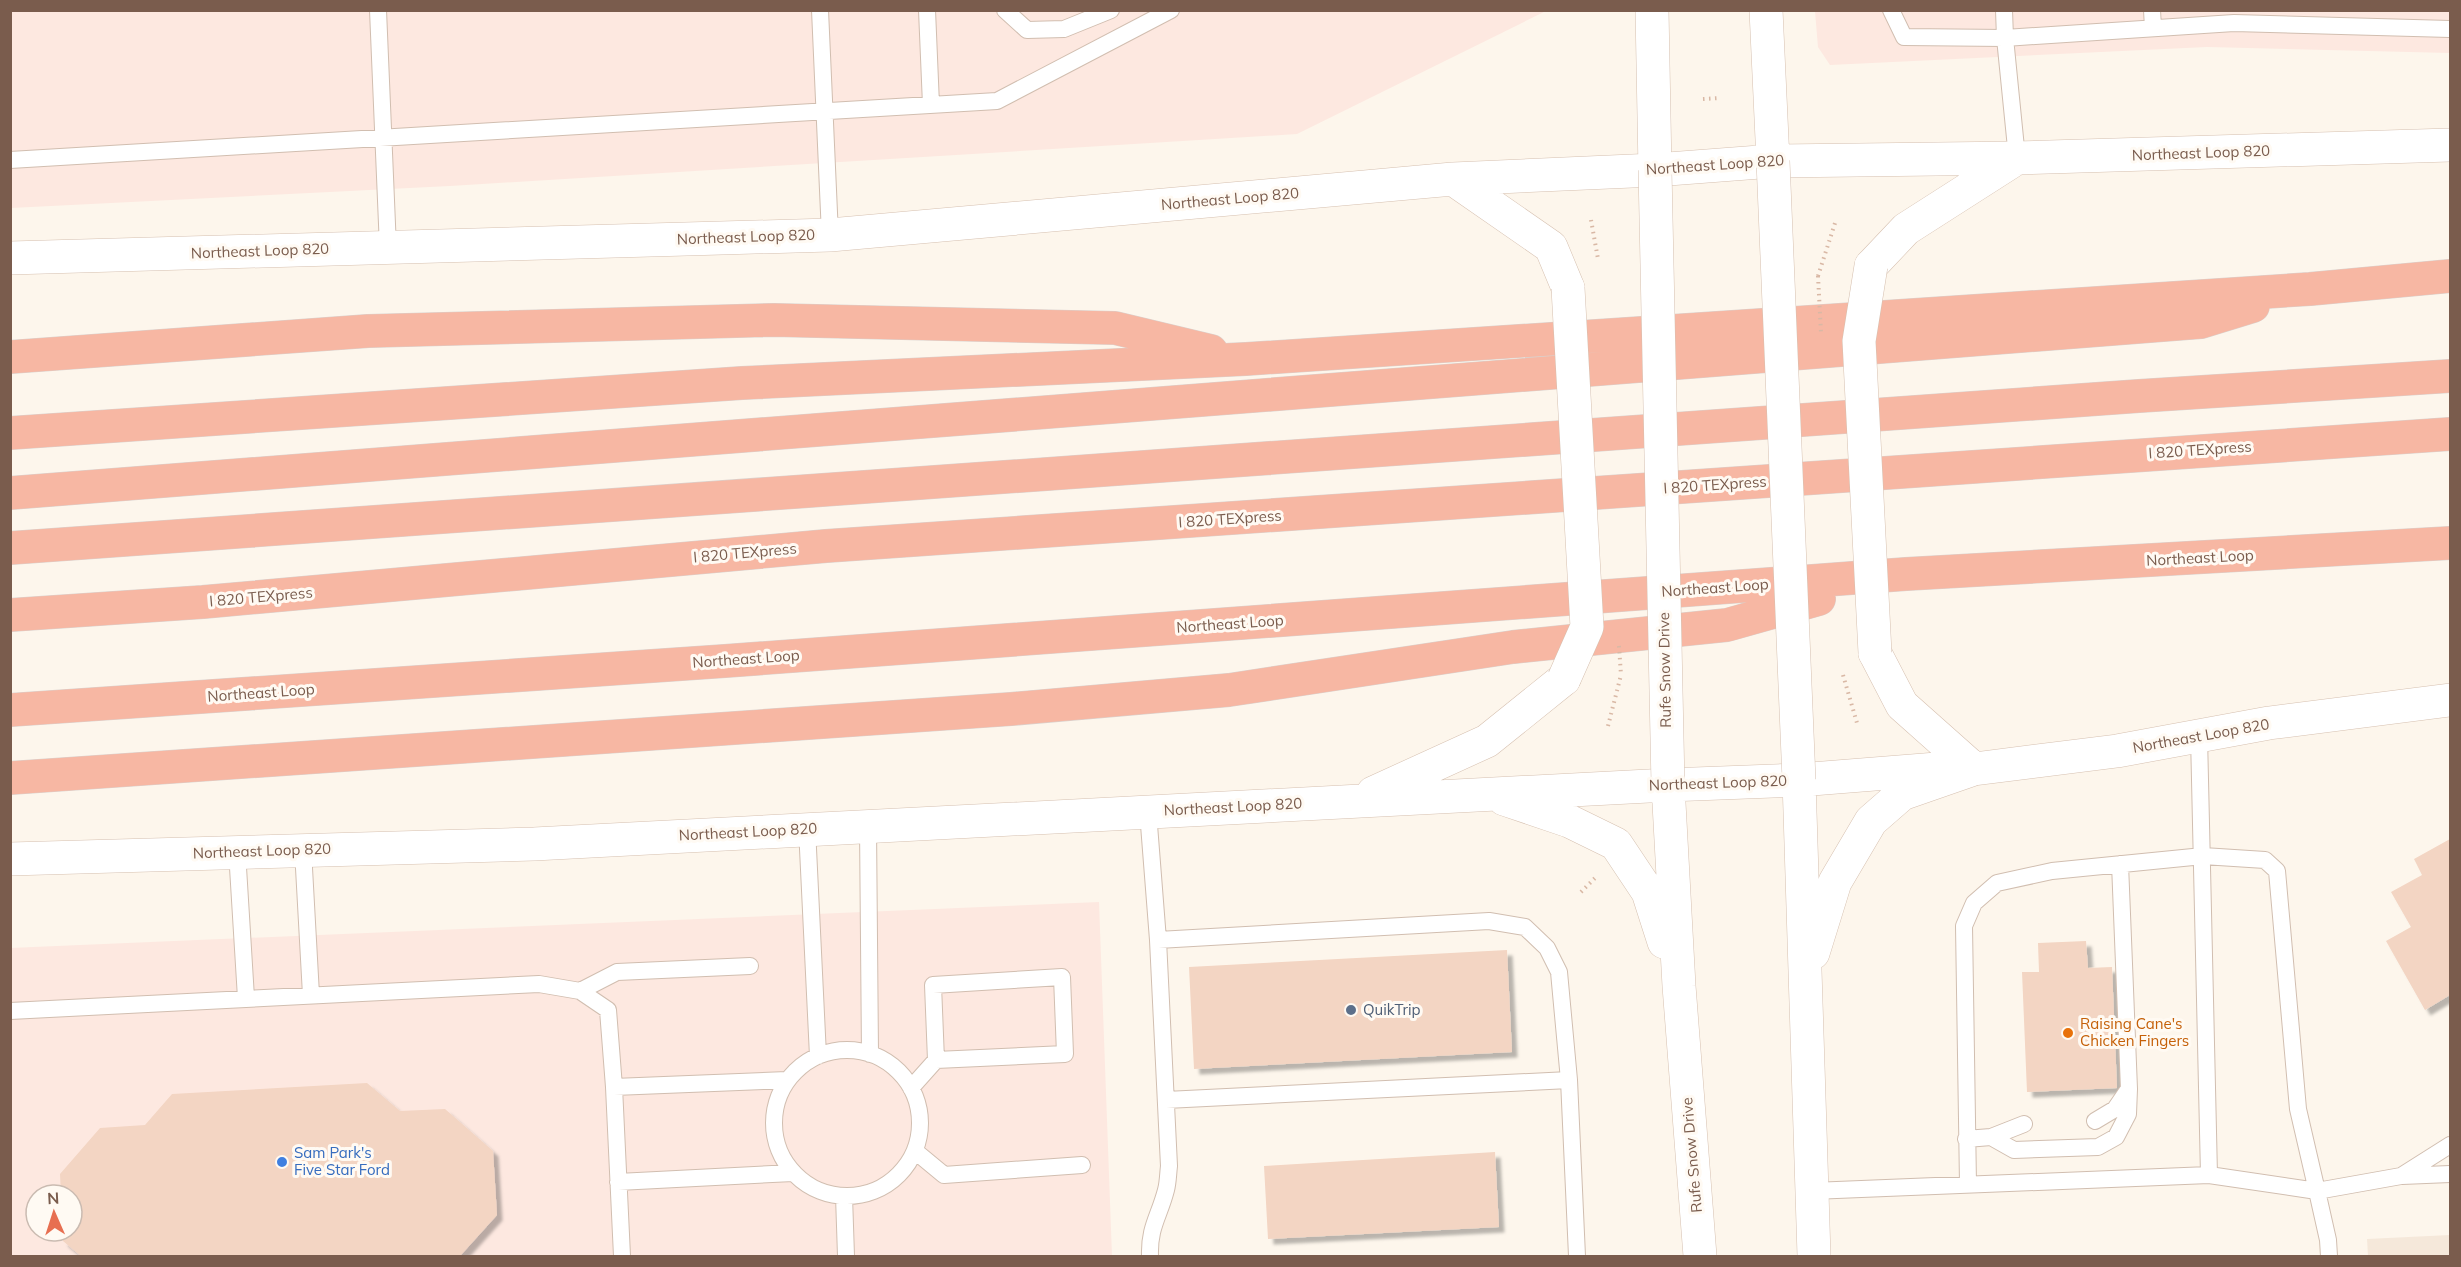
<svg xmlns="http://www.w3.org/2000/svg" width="2461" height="1267" font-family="Mulish,sans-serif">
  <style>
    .residential { fill: #f5e8da }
    .commercial { fill: #fde8e0; fill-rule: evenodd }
    .building { fill: #f3d5c3; filter: url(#shadow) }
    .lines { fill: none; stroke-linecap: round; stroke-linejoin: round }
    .service-casing { stroke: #d1beb0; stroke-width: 18 }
    .secondary-casing { stroke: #d6c0b0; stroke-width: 34 }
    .motorway-casing { stroke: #dad1cd; stroke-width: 34 }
    .path { stroke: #d9b8a5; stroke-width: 4; stroke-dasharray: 1.5 4.5; stroke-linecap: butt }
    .service { stroke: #fff; stroke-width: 16 }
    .secondary { stroke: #fff; stroke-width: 33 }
    .motorway { stroke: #f7b7a3; stroke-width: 33 }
    .secondary-bridge-casing { stroke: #d6c0b0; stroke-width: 34; stroke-linecap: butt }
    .path-bridge { stroke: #d9b8a5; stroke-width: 4; stroke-dasharray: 1.5 4.5; stroke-linecap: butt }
    .secondary-bridge { stroke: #fff; stroke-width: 33 }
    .service-dot { fill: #5c6f8a; stroke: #fffaf3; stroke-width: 2 }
    .food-dot { fill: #e8710a; stroke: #fffaf3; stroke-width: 2 }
    .shop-dot { fill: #3f7fe0; stroke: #fffaf3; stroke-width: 2 }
    .labels { text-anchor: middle; stroke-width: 6; stroke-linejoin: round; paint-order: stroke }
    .street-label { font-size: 15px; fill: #7a5c4d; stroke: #fffaf3 }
    .service-label { font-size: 15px; fill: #4e5e75; stroke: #fffaf3; text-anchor: start }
    .food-label { font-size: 15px; fill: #c56008; stroke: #fffaf3; text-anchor: start }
    .shop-label { font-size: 15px; fill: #366cbe; stroke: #fffaf3; text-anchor: start }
  </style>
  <defs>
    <filter id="shadow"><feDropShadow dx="5.5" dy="5.5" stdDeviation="1.5" flood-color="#0004"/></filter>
  </defs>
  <rect width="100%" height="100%" fill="#fdf6ec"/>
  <!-- residential -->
  <path class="residential" d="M2450 1235V1256H2368L2367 1239Z"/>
  <!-- commercial -->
  <path class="commercial" d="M10 11H1546L1297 134 450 186 11 208Z
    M1815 11H2450V53L2207 47 1830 65 1818 47Z
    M1099 902 1112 1256H11L10 948ZM36 1195H72V1231H36Z"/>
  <!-- building -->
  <path class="building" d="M2450 839V995L2425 1010 2386 941 2411 927 2391 892 2422 875 2414 859Z
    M2086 941 2088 968 2112 967 2117 1088 2027 1092 2022 972H2039L2038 943Z
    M1507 950 1512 1052 1194 1069 1189 967Z
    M367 1083 400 1111 445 1109 493 1151 497 1215 460 1256H81L63 1241V1231H72V1195H61L60 1174 100 1128 145 1125 172 1094Z
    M1495 1152 1499 1227 1268 1239 1264 1166Z"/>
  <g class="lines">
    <!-- service casing -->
    <g class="service-casing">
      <path id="service" d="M378 10 388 248
        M820 10 830 235
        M927 10 931 105
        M1005 10 1027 30 1064 29 1111 10
        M1891 10 1904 37 2005 38 2017 158
        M2004 10 2005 38 2234 23 2450 29
        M2152 10 2153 28
        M10 160 997 101 1171 10
        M1148 812 1158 940 1489 921 1525 927 1547 948 1559 972 1569 1080 1577 1256
        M868 826 870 1054
        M807 828 818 1056
        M303 850 311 995
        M237 851 246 998
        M580 991 617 972 750 966
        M10 1011 539 984 580 991 608 1010 614 1087 787 1080
        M774 1123a73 73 0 1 1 146 0a73 73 0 1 1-146 0Z
        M614 1087 622 1256
        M911 1088 936 1060 1065 1054 1062 977 933 985 936 1060
        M1166 1100 1569 1080
        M2095 1121 2115 1109 2128 1090
        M1991 1137 2024 1124
        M1966 1139 1991 1137 2014 1150 2098 1147 2116 1137 2128 1114 2129 1089 2120 864
        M915 1151 944 1175 1082 1165
        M2209 1175 2317 1191 2328 1240 2329 1256
        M2402 1176 2450 1174
        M618 1182 793 1173
        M1968 1184 1964 926 1974 903 1997 883 2052 871 2203 856 2265 860 2277 871 2298 1109 2317 1191 2401 1176 2450 1145
        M1812 1191 2209 1175 2199 736
        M844 1196 846 1256
        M1150 1256C1149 1227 1159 1217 1166 1190 1168 1183 1168 1174 1169 1166L1158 940"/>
    </g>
    <!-- secondary casing -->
    <g class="secondary-casing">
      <path id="secondary" d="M1652 10 1655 170
        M1766 10 1773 161
        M1453 179 1551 247 1568 288
        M10 258 830 235 1453 179 1655 170 1773 161 2017 158 2450 145
        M1871 266 1906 229 2017 158
        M1799 780 1814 1256
        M1668 785 1679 986 1700 1256
        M1373 793 1487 741 1564 679
        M1504 799 1569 821 1616 844 1648 892 1664 942
        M10 859 534 844 1668 785 1799 780 1937 769H1974L2117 751 2269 723 2450 700
        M1813 953 1835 882 1871 821 1902 794 1974 769 1902 705 1875 653"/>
    </g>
    <!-- motorway casing -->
    <g class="motorway-casing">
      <path id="motorway" d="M10 357 368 331 774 320 1115 328 1211 351
        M10 433 742 383 1246 359 2310 289 2450 276
        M10 493 2201 322 2253 306
        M10 548 2139 396 2450 376
        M10 615 203 602 826 546 2450 434
        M10 710 725 661 1906 574 2450 543
        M10 778 1011 709 1229 690 1513 647 1727 625 1819 599"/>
    </g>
    <!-- path -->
    <path class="path" d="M1703 99 1720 98
      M1591 220 1598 259
      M1818 276 1836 220
      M1843 675 1857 723
      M1608 726 1621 675
      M1581 892 1595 878"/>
    <!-- service -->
    <use href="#service" class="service"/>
    <!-- secondary -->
    <use href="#secondary" class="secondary"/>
    <!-- motorway -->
    <use href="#motorway" class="motorway"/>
    <!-- secondary-bridge casing -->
    <g class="secondary-bridge-casing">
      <path id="secondary-bridge" d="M1773 161 1799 780
        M1655 170 1668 785
        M1871 266 1859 341 1875 653
        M1564 679 1587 627 1568 288"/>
    </g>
    <!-- path-bridge -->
    <path class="path-bridge" d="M1818 276 1821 333
      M1619 646 1621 675"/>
    <!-- secondary-bridge -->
    <use href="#secondary-bridge" class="secondary-bridge"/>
  </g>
  <!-- markers -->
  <circle class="service-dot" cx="1351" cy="1010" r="6"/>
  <circle class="food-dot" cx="2068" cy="1033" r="6"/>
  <circle class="shop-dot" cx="282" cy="1162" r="6"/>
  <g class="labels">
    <!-- street labels -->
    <g class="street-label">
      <text transform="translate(2201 153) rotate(-2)" y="5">Northeast Loop 820</text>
      <text transform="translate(1715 165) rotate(-4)" y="5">Northeast Loop 820</text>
      <text transform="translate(1230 199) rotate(-5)" y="5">Northeast Loop 820</text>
      <text transform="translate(746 237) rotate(-2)" y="5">Northeast Loop 820</text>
      <text transform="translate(260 251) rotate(-2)" y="5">Northeast Loop 820</text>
      <text transform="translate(2200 450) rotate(-4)" y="5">I 820 TEXpress</text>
      <text transform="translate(1715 485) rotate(-4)" y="5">I 820 TEXpress</text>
      <text transform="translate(1230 519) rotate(-4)" y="5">I 820 TEXpress</text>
      <text transform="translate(745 553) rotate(-5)" y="5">I 820 TEXpress</text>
      <text transform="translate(2200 558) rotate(-3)" y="5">Northeast Loop</text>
      <text transform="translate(1715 588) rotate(-4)" y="5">Northeast Loop</text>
      <text transform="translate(261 597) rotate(-5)" y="5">I 820 TEXpress</text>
      <text transform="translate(1230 624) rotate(-4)" y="5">Northeast Loop</text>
      <text transform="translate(746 659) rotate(-4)" y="5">Northeast Loop</text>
      <text transform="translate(1665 670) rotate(-91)" y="5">Rufe Snow Drive</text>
      <text transform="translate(261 693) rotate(-4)" y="5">Northeast Loop</text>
      <text transform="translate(2201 736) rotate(-10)" y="5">Northeast Loop 820</text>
      <text transform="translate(1718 783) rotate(-2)" y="5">Northeast Loop 820</text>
      <text transform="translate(1233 807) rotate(-3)" y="5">Northeast Loop 820</text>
      <text transform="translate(748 832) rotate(-3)" y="5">Northeast Loop 820</text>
      <text transform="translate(262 851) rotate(-2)" y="5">Northeast Loop 820</text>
      <text transform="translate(1692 1155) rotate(-95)" y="5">Rufe Snow Drive</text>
    </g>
    <!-- service labels -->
    <g class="service-label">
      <text x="1363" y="1015">QuikTrip</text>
    </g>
    <!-- food labels -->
    <g class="food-label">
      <text x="2080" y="1029">Raising Cane's<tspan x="2080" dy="17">Chicken Fingers</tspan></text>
    </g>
    <!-- shop labels -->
    <g class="shop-label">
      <text x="294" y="1158">Sam Park's<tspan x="294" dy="17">Five Star Ford</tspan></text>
    </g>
  </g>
  <!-- border -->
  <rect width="2461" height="1267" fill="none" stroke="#7a5c4d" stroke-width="24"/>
  <!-- north arrow -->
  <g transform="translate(54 1213) rotate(357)"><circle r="28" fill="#fffaf3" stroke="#cabbb1" stroke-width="1.5"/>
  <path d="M0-4.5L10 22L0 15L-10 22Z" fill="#e76f51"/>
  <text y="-9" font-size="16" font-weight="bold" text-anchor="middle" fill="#7a5c4d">N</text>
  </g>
</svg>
